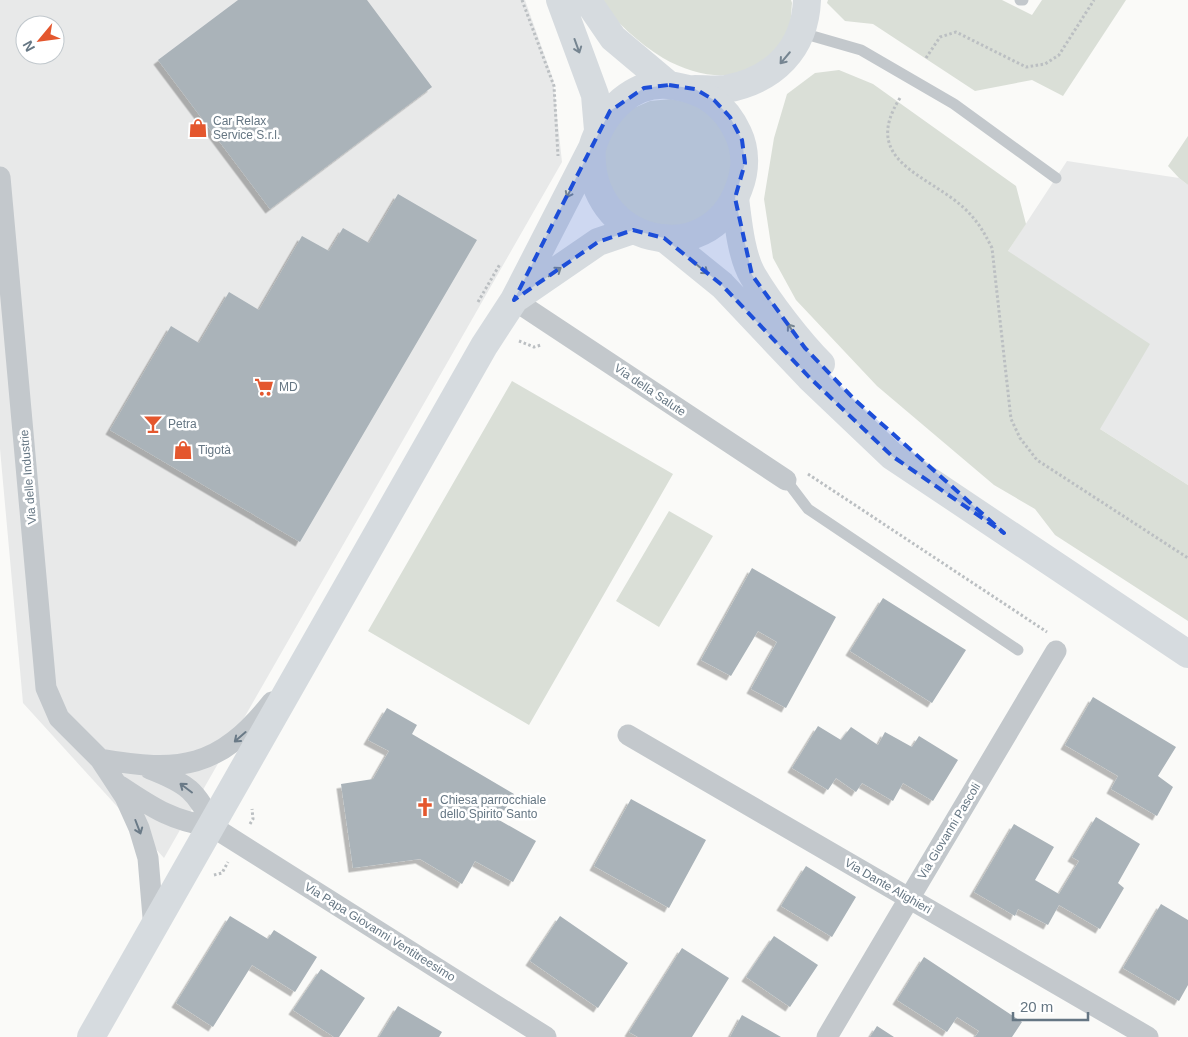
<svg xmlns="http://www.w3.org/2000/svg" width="1188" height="1037" font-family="Helvetica,sans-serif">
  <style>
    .built { fill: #e8e9e9; fill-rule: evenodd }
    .green { fill: #dadfd7 }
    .building { fill: #aab3b9; filter: url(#shadow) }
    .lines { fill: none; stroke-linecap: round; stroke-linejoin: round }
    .path { stroke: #bbbfc2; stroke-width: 3; stroke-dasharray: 2.5 2.5; stroke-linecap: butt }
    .lane { stroke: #c3c8cc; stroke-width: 11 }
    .street { stroke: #c3c8cc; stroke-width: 21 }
    .secondary { stroke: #d6dbdf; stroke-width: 28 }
    .primary { stroke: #d6dbdf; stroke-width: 28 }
    .oneway { stroke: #768591 }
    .oneway2 { stroke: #6a7a87 }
    .marked { fill: #1d4ed8; fill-opacity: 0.2; stroke: #1d4ed8; stroke-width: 4; stroke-dasharray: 10 6; stroke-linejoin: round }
    .labels { text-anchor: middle; stroke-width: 5; stroke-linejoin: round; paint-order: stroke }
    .poi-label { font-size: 12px; fill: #657683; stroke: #fff; text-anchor: start }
    .street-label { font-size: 12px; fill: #657683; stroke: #fff }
  </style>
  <defs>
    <filter id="shadow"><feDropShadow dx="-4.5" dy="4.5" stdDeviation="0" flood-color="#0004"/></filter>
  </defs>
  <rect width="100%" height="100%" fill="#fafaf8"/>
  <!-- built -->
  <path class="built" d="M0 0H525L553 79 562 162 164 858 23 703 0 449ZM25 25H55V55H25Z
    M1067 161 1179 178 1188 185V485L1100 429 1008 251Z"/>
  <!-- green -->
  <path class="green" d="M598 0H791L792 3C791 11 792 21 788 29 765 84 710 85 663 58 638 43 617 22 598 0Z
    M828 0H1002L1032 15 1042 0H1126L1063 96 1032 80 975 91 873 24 845 21 827 3Z
    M839 70 873 84 1016 186 1026 224 1008 251 1150 344 1100 429 1188 485V621L1055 535 1035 509 994 485 877 386 796 300 773 258 764 199 774 138 787 94 815 73Z
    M671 99 691 103 709 114 723 130 731 149 732 170 716 209 680 229 636 223 606 190 604 146 614 126 629 110 650 101Z
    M1188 136V185L1179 178 1168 166Z
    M512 381 673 474 529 725 368 631Z
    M669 511 713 536 659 627 616 601Z"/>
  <!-- building -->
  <path class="building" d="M238 0H367L432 87 270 209 158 60Z
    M398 194 477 240 300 542 110 430 171 326 199 343 229 292 259 310 302 236 329 251 343 228 369 243Z
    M752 568 836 617 786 708 751 689 777 642 758 631 731 676 701 660Z
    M883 598 966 650 932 703 850 651Z
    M1093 697 1176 747 1158 776 1173 787 1157 816 1111 789 1118 776 1065 745Z
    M387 708 417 725 412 734 514 794 499 820 536 841 513 882 475 861 462 884 420 859 353 868 341 784 373 779 389 751 368 740Z
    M818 726 841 740 851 727 878 745 885 732 912 747 919 736 958 760 933 801 903 783 893 801 862 783 856 792 836 778 828 790 792 768Z
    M631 799 706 840 669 908 594 866Z
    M1096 817 1140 844 1118 883 1124 888 1100 929 1059 905 1048 925 1018 909 1015 916 974 892 1014 824 1054 847 1035 880 1059 894 1079 861 1072 857Z
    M806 866 856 897 832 937 781 906Z
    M1161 904 1188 920V985L1179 1001 1123 968Z
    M230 916 268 939 274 930 317 957 295 992 252 965 213 1027 176 1003Z
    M560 916 628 963 598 1008 530 961Z
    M774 936 818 965 790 1007 746 977Z
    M682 948 729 978 692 1037H638L629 1032Z
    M924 957 1022 1022 1012 1037H975L979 1031 957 1017 947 1032 897 1000Z
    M321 969 365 998 339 1037H334L293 1010Z
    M398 1006 442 1032 439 1037H379Z
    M742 1015 781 1037H730Z
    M877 1026 894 1037H870Z"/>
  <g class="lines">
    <!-- path -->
    <path class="path" d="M522 0 554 86 558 156
      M926 58 940 37 956 32 1026 67 1045 64 1059 55 1094 0
      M900 98C860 161 927 174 964 208 977 220 984 232 992 248L1011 419 1020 438 1037 460 1188 558
      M478 302 500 264
      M519 341 534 347 541 345
      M808 474 1047 632
      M250 824 253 819 252 809
      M214 875 222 873 228 862"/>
    <!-- lane -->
    <path class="lane" d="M1020 0H1023
      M802 33 861 50 954 104 1056 178
      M786 480 808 509 1018 650"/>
    <!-- street -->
    <path class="street" d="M0 177 46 688 59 718 100 759 125 797 139 828 148 858 154 929
      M514 300 786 480
      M628 735 1148 1037
      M100 759C180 773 219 769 272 702
      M150 769C186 783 198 791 213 827
      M120 786C153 808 172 821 213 827L546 1037
      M827 1037 1056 651"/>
    <!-- secondary -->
    <path class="secondary" d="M695 89C705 89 716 90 726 89 774 80 805 49 807 0
      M735 198C738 221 741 256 753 276 769 303 799 342 821 364
      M664 238 722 285 809 377 892 456 1188 654"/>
    <!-- primary -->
    <path class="primary" d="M560 0 595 95 598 130
      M587 0 613 38 669 85
      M518 297 598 242 633 230
      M91 1037 484 346 514 300 592 148C603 112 633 78 675 86 705 91 725 105 738 133 746 150 746 170 739 188 708 274 585 244 592 148"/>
  </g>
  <!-- one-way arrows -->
  <defs><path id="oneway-shaft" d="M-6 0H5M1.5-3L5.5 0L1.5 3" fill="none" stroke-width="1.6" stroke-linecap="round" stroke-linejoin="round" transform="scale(1.25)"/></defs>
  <g class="oneway">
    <use href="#oneway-shaft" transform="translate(577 46) rotate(70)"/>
    <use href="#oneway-shaft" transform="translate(785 58) rotate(130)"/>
    <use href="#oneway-shaft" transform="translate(570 191) rotate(117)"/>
    <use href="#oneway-shaft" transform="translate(702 269) rotate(39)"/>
    <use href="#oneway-shaft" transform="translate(555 272) rotate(-35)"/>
    <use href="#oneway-shaft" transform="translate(792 330) rotate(-126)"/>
  </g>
  <g class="oneway2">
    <use href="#oneway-shaft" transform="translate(240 737) rotate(139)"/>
    <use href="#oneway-shaft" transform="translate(186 788) rotate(-143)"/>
    <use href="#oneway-shaft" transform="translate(138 827) rotate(69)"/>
  </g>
  <!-- marked area -->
  <path class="marked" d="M669 85 695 89 714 100 730 117 742 140 745 163 735 198 752 275 805 348 855 400 1004 533 892 456 809 377 722 285 664 238 633 230 598 242 514 300 610 111 644 88Z"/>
  <!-- icons -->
  <defs>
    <g id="shop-bare" transform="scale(1.5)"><path d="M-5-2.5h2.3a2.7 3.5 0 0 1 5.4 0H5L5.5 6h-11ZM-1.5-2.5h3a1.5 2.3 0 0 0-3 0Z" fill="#e4572e" stroke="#fff" stroke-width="2.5" paint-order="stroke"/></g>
    <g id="supermarket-bare" transform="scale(1.5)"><path d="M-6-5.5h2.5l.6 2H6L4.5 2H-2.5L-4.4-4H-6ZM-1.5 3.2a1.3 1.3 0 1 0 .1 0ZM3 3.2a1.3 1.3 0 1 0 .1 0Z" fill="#e4572e" stroke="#fff" stroke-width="2.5" paint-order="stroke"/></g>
    <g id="bar-bare" transform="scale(1.5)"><path d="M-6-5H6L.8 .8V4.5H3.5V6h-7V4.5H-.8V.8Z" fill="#e4572e" stroke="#fff" stroke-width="2.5" paint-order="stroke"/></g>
    <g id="church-bare" transform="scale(1.5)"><path d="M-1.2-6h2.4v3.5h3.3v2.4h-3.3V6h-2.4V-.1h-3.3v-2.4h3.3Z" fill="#e4572e" stroke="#fff" stroke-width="2.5" paint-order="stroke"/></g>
  </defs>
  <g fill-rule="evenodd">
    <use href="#shop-bare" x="198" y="128"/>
    <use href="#supermarket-bare" x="264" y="387"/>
    <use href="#bar-bare" x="153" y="424"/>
    <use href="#shop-bare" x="183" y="450"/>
    <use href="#church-bare" x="425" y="807"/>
  </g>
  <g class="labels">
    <!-- poi labels -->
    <g class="poi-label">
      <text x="213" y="125">Car Relax<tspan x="213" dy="14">Service S.r.l.</tspan></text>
      <text x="279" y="391">MD</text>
      <text x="168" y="428">Petra</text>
      <text x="198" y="454">Tigotà</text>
      <text x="440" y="804">Chiesa parrocchiale<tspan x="440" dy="14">dello Spirito Santo</tspan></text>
    </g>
    <!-- street labels -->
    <g class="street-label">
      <text transform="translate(650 390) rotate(34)" y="4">Via della Salute</text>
      <text transform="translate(28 477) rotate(-95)" y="4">Via delle Industrie</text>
      <text transform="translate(949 831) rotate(-59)" y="4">Via Giovanni Pascoli</text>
      <text transform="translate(888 886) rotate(30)" y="4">Via Dante Alighieri</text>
      <text transform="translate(380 932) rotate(32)" y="4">Via Papa Giovanni Ventitreesimo</text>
    </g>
  </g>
  <!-- north arrow -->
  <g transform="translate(40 40) rotate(241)"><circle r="24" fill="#ffffff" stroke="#c1c8cd"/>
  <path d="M0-4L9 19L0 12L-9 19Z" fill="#e4572e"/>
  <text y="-8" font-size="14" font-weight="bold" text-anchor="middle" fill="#657683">N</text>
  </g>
  <!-- scale -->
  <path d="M1013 1012v8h75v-8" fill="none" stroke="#657683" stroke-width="2.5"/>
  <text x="1020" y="1012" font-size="15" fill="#657683" stroke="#ffffff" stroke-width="4" paint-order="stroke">20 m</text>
</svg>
